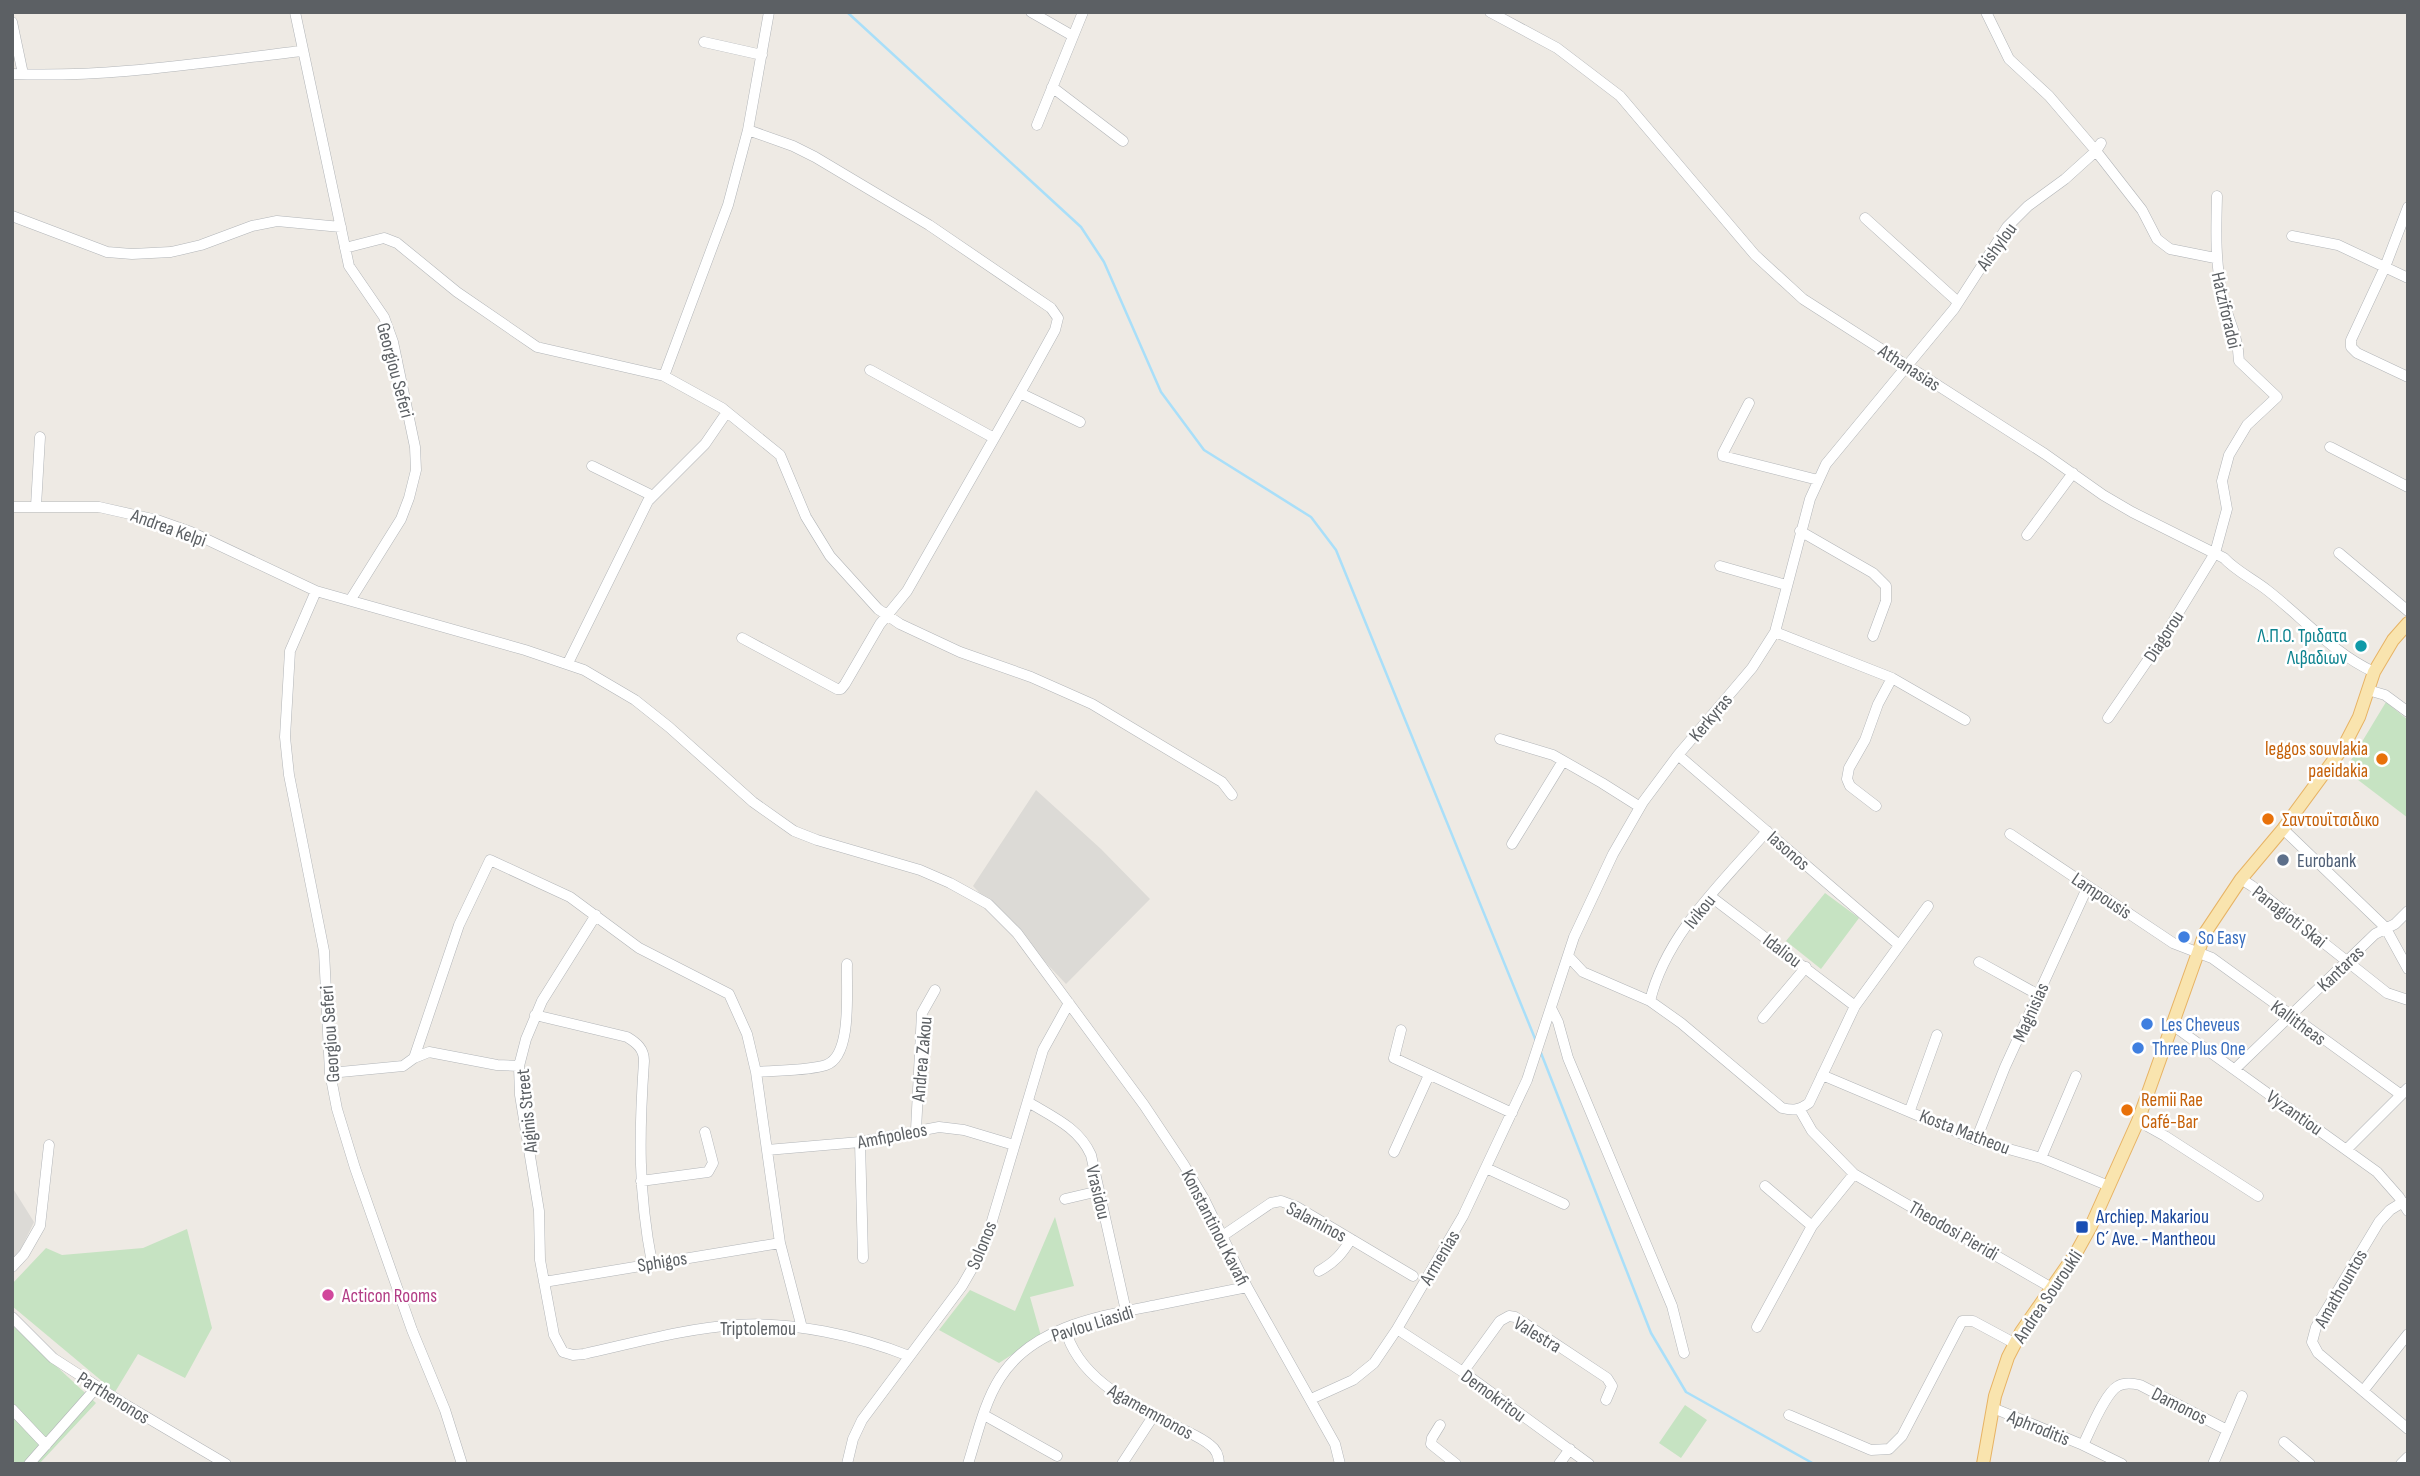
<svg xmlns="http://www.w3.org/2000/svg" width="2420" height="1476" font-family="'Sofia Sans Condensed',sans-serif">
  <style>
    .industrial { fill: #dcdad6 }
    .green { fill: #c6e3c2 }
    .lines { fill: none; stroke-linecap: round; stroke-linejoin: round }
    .stream { stroke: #a9dff9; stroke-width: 2.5 }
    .minor-casing { stroke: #b2b5b8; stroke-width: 11 }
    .major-casing { stroke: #e7b364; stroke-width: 14 }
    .minor { stroke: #fff; stroke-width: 10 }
    .major { stroke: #f9e4ae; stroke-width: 12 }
    .culture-dot { fill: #0f9aa8; stroke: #fff; stroke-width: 2.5 }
    .food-dot { fill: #e8710a; stroke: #fff; stroke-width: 2.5 }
    .service-dot { fill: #5c6f8a; stroke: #fff; stroke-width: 2.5 }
    .shop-dot { fill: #3f7fe0; stroke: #fff; stroke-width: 2.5 }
    .transit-dot { fill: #1a4fb4; stroke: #fff; stroke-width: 2.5 }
    .hotel-dot { fill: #d1479c; stroke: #fff; stroke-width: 2.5 }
    .labels { text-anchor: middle; stroke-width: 5; stroke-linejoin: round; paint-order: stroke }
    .street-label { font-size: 19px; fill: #5c6064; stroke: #fff }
    .culture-label { font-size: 19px; fill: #0d838f; stroke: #fff; text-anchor: end }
    .food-label { font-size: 19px; fill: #c56008; stroke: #fff; text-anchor: start }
    .service-label { font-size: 19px; fill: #4e5e75; stroke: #fff; text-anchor: start }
    .shop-label { font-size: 19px; fill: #366cbe; stroke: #fff; text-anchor: start }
    .transit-label { font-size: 19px; fill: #164399; stroke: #fff; text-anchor: start }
    .hotel-label { font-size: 19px; fill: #b23c85; stroke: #fff; text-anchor: start }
  </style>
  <rect width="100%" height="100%" fill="#eeeae4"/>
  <!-- industrial -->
  <path class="industrial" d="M1036 790 1101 849 1150 899 1066 984 973 886Z
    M12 1187 34 1222 17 1257 12 1260Z"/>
  <!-- green -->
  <path class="green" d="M2386 702 2408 720V818L2345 770Z
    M1825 893 1859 918 1821 969 1786 941Z
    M1055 1217 1074 1286 1030 1297 1041 1336 999 1363 939 1330 970 1290 1015 1311Z
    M187 1229 212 1328 185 1378 138 1354 115 1392 12 1306V1284L46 1248 62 1255 143 1248Z
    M12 1325 96 1403 39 1464H12Z
    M1685 1405 1707 1420 1681 1458 1659 1443Z"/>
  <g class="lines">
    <!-- stream -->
    <path class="stream" d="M847 12 1081 227 1104 262 1161 392 1204 450 1311 517 1336 550 1536 1041
      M1541 1053 1651 1333 1686 1392 1814 1464"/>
    <!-- minor casing -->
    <g class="minor-casing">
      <path id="minor" d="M295 12 349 266 384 317 393 342 415 447 416 470 409 498 401 519 351 599
        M1031 12 1073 36
        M1490 12 1557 48 1620 96 1755 255 1803 299 2045 454 2103 495 2132 512 2224 558C2236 571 2253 579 2267 590 2302 617 2334 654 2374 672
        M1986 12 2009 59 2049 96 2096 151 2142 210 2157 239 2170 249 2215 258
        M12 22 23 74
        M704 42 762 55
        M12 74C109 78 206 62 302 51
        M1052 87 1123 141
        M1037 125 1083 12
        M2408 207 2385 267 2351 340V347L2357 353 2408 377
        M12 216 107 252 132 254 171 252 201 245 252 226 277 221 341 227
        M1865 218 1958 302
        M2292 236 2338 245 2408 278
        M345 248 384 238 397 243 457 292 537 347 664 376 722 408 780 455 806 517 830 556 878 609 900 624 960 652 1031 677 1092 704 1222 782 1232 795
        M870 370 994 438
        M664 376 728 205 748 130 769 12
        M1020 393 1080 422
        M1749 403 1723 453V456L1818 480
        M2330 447 2408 487
        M592 466 653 496
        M36 506 40 437
        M12 507H99L157 520 191 532 316 591 525 650 584 670 635 700 669 727 753 802 794 831 817 840 920 870 950 883 988 904 1017 933 1144 1105 1184 1165 1204 1199 1247 1287 1335 1444 1340 1464
        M1800 531 1873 573 1886 586V601L1873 636
        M2027 535 2073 473
        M2339 553 2408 611
        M1720 566 1786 585
        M316 591 290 651 285 737 289 775 324 951 330 1073 337 1109 355 1168 412 1330 445 1410 462 1464
        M1775 632 1892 678 1965 720
        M742 638 837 689H841L845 684 880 624 907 591 1029 377 1055 330 1058 318 1051 308 929 225 815 157 793 146 748 130
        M568 663 648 501 705 444 727 412
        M2368 690 2385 695 2408 712
        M2108 718 2163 638 2215 553 2227 509 2222 481 2229 455 2247 425 2277 397 2239 361C2238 336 2229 322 2223 299 2215 263 2216 232 2217 196
        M1500 739 1553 755 1602 783 1640 807
        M1678 755 1899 945
        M1876 806 1850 786 1847 779 1849 768 1865 740 1878 704 1892 678
        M2283 829 2385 927 2408 969
        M2010 834 2173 943 2212 958 2400 1094
        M1512 844 1563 761
        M2241 879 2252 886 2387 993 2408 1000
        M1710 896 1855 1006
        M596 915 542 1001 526 1039 519 1066 520 1095 539 1211 540 1260 554 1335 563 1352 573 1355 584 1354C634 1343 686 1328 737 1325 791 1321 859 1336 909 1356
        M1569 957 1583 972 1650 1001 1681 1023 1782 1108C1794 1111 1799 1110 1809 1103L1855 1006 1928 906
        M1979 962 2037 994
        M1650 1001C1666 934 1723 882 1767 831
        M1551 1008 1558 1022 1568 1058 1672 1306 1684 1353
        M535 1015 627 1037C637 1043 644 1049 644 1061 639 1134 638 1191 652 1263
        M1763 1018 1806 967
        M2171 1024 2377 1172 2399 1197 2408 1211
        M1401 1030 1394 1058 1512 1113
        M414 1058 459 925 490 860 570 897 639 948 729 994 747 1034 756 1072 780 1243 802 1328
        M2235 1069 2375 934 2395 924 2408 911
        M756 1072C777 1070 808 1071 826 1065 853 1056 846 988 847 964
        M330 1073 403 1066 414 1058 429 1052 497 1065 519 1066
        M1822 1075 1976 1140 2041 1158 2109 1186
        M1028 1102C1053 1117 1079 1128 1091 1155L1126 1311
        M1800 1110 1812 1131 1854 1174 2052 1288
        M1910 1110 1937 1035
        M2138 1121 2165 1136 2258 1196
        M916 1130 922 1013 935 990
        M1976 1140 2005 1067 2088 886
        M860 1142 863 1258
        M2347 1149 2408 1088
        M767 1150 860 1142 939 1127 964 1130 1014 1145
        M1394 1152 1429 1075
        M2041 1158 2076 1076
        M1486 1168 1564 1204
        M641 1181 708 1172 713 1163 705 1132
        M1765 1186 1812 1226
        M1065 1199 1099 1191
        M2403 1202 2390 1210 2379 1222 2316 1327 2312 1342 2318 1353 2408 1429
        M1221 1237 1271 1203 1281 1201 1297 1207 1413 1276
        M12 1267 24 1254 40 1226 49 1145
        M1319 1271C1335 1262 1342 1254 1351 1239
        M544 1282 780 1243
        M12 1317 53 1358 126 1405 226 1464
        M1757 1327 1812 1226 1854 1174
        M1065 1328C1078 1380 1133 1404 1176 1426 1187 1432 1201 1437 1210 1445 1217 1450 1219 1456 1219 1464
        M1397 1329 1463 1372 1589 1464
        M1463 1372 1500 1321 1509 1316 1515 1317 1607 1378 1612 1386 1606 1400
        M2363 1391 2408 1334
        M1311 1399 1353 1380 1374 1363 1397 1329 1463 1216 1527 1080 1574 937 1613 854 1643 802 1678 755 1752 668 1775 632 1810 499 1826 464 1954 309 2007 227 2028 206 2065 179 2096 151 2101 143
        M1993 1408 2083 1445 2122 1464
        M12 1409 46 1445
        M984 1415 1057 1456
        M1789 1415 1871 1450 1889 1449 1902 1436 1962 1321H1973L2014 1343
        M1440 1425 1432 1438 1431 1444 1456 1464
        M2284 1442 2310 1464
        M2083 1445C2090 1431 2105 1393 2118 1386 2125 1382 2132 1383 2140 1385L2227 1430
        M29 1464 97 1387
        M847 1464 853 1439 862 1420 962 1286 977 1260 989 1231 1043 1050 1069 1003
        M968 1464C977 1436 984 1403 1000 1378 1033 1326 1101 1316 1157 1305 1187 1299 1217 1293 1247 1287
        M1122 1464 1154 1415
        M1559 1464 1570 1449
        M2213 1464 2242 1396
        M2401 1464 2408 1457"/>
    </g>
    <!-- major casing -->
    <g class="major-casing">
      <path id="major" d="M1983 1464 1995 1396 2008 1357 2021 1332 2076 1253 2091 1226 2138 1121 2205 933 2241 879 2283 829 2344 746 2359 717 2374 672 2393 640 2408 623"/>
    </g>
    <!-- minor -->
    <use href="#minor" class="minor"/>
    <!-- major -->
    <use href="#major" class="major"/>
  </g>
  <!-- markers -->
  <circle class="culture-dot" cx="2361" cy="646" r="7"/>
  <g class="food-dot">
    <circle cx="2382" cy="759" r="7"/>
    <circle cx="2268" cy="819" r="7"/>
    <circle cx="2127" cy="1110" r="7"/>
  </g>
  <circle class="service-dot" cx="2283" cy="860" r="7"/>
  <g class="shop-dot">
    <circle cx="2184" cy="937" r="7"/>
    <circle cx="2147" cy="1024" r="7"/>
    <circle cx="2138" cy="1048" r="7"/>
  </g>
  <rect class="transit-dot" x="2075" y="1220" width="14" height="14" rx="3.5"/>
  <circle class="hotel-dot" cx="328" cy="1295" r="7"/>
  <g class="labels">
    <!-- street labels -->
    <g class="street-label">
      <text transform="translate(1996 246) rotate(-54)" y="7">Aishylou</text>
      <text transform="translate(2227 310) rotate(77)" y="7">Hatziforadoi</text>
      <text transform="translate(1910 367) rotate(33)" y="7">Athanasias</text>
      <text transform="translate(396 370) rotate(75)" y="7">Georgiou Seferi</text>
      <text transform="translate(169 527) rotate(20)" y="7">Andrea Kelpi</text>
      <text transform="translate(2163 636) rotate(-57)" y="7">Diagorou</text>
      <text transform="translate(1710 717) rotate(-50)" y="7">Kerkyras</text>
      <text transform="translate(1789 850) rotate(41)" y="7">Iasonos</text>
      <text transform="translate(2102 895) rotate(34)" y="7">Lampousis</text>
      <text transform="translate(1699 911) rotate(-51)" y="7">Ivikou</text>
      <text transform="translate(2290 916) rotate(38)" y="7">Panagioti Skai</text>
      <text transform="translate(1783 950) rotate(37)" y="7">Idaliou</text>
      <text transform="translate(2340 968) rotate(-44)" y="7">Kantaras</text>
      <text transform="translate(2030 1012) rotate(-66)" y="7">Magnisias</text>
      <text transform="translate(2299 1022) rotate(36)" y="7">Kallitheas</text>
      <text transform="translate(329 1034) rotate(-94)" y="7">Georgiou Seferi</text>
      <text transform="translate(921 1059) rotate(-85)" y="7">Andrea Zakou</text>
      <text transform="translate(526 1111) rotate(-96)" y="7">Aiginis Street</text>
      <text transform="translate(2295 1112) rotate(35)" y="7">Vyzantiou</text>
      <text transform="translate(1965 1131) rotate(21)" y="7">Kosta Matheou</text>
      <text transform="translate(892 1135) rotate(-11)" y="7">Amfipoleos</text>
      <text transform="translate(1099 1192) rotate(77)" y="7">Vrasidou</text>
      <text transform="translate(1317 1221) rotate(28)" y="7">Salaminos</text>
      <text transform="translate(1216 1227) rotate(63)" y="7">Konstantinou Kavafi</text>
      <text transform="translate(1954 1230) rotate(30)" y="7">Theodosi Pieridi</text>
      <text transform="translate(981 1245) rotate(-68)" y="7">Solonos</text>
      <text transform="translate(1439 1257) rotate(-59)" y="7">Armenias</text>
      <text transform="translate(662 1261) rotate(-9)" y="7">Sphigos</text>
      <text transform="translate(2340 1288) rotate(-60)" y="7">Amathountos</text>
      <text transform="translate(2047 1296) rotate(-56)" y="7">Andrea Souroukli</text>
      <text transform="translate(1092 1323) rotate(-17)" y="7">Pavlou Liasidi</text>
      <text x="758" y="1335">Triptolemou</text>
      <text transform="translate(1538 1334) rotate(31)" y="7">Valestra</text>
      <text transform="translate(1494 1395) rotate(36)" y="7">Demokritou</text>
      <text transform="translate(114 1397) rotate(32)" y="7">Parthenonos</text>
      <text transform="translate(2180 1405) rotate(27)" y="7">Damonos</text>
      <text transform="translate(1151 1411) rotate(29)" y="7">Agamemnonos</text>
      <text transform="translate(2039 1427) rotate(22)" y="7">Aphroditis</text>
    </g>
    <!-- culture labels -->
    <g class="culture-label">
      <text x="2347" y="642">Λ.Π.Ο. Τριδατα<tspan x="2347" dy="22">Λιβαδιων</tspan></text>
    </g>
    <!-- food labels -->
    <g class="food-label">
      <text x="2368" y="755" text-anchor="end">leggos souvlakia<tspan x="2368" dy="22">paeidakia</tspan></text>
      <text x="2282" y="826">Σαντουϊτσιδικο</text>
      <text x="2141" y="1106">Remii Rae<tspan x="2141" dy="22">Café-Bar</tspan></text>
    </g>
    <!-- service labels -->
    <g class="service-label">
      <text x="2297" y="867">Eurobank</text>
    </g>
    <!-- shop labels -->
    <g class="shop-label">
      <text x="2198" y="944">So Easy</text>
      <text x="2161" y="1031">Les Cheveus</text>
      <text x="2152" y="1055">Three Plus One</text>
    </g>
    <!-- transit labels -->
    <g class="transit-label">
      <text x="2096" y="1223">Archiep. Makariou<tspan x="2096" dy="22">C´ Ave. - Mantheou</tspan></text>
    </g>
    <!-- hotel labels -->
    <g class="hotel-label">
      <text x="342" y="1302">Acticon Rooms</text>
    </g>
  </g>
  <!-- border -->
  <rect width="2420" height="1476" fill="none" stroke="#5c6064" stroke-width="28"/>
</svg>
